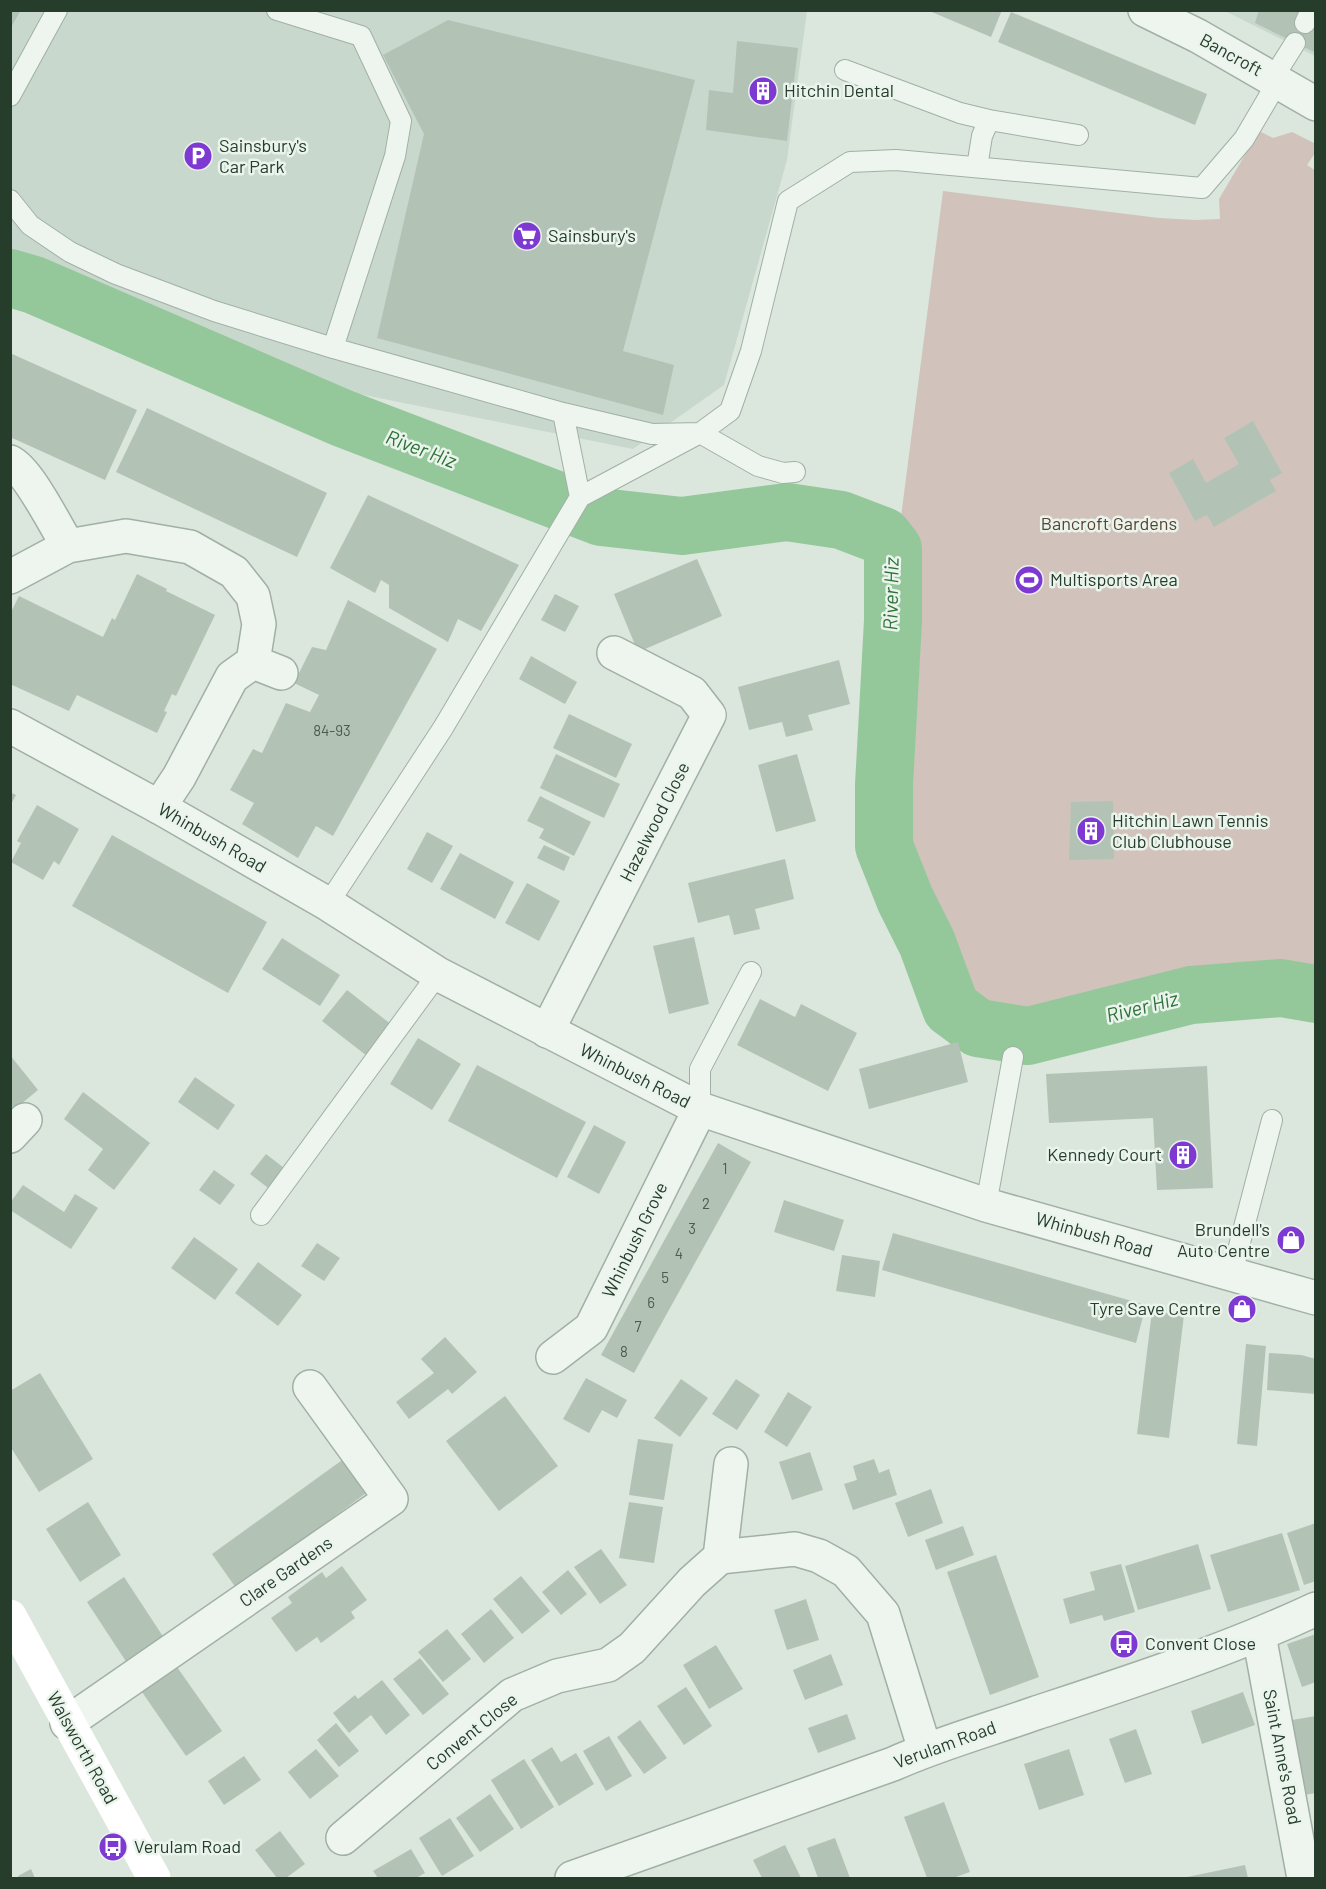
<svg xmlns="http://www.w3.org/2000/svg" width="1326" height="1889" font-family="Barlow,sans-serif">
  <style>
    .built { fill: #c9d8cc }
    .green { fill: #d1c3bc }
    .lines { fill: none; stroke-linecap: round; stroke-linejoin: round }
    .river { stroke: #94c89a; stroke-width: 58 }
    .building { fill: #b2c3b6 }
    .service-casing { stroke: #a1b0a4; stroke-width: 22 }
    .minor-casing { stroke: #a1b0a4; stroke-width: 36 }
    .tertiary-casing { stroke: #a1b0a4; stroke-width: 36 }
    .service { stroke: #eef5ef; stroke-width: 20 }
    .minor { stroke: #eef5ef; stroke-width: 33 }
    .tertiary { stroke: #eef5ef; stroke-width: 33 }
    .secondary { stroke: #fff; stroke-width: 33 }
    .labels { text-anchor: middle; stroke-width: 5; stroke-linejoin: round; paint-order: stroke }
    .number-label { font-size: 15px; fill: #485e4d }
    .street-label { font-size: 18px; fill: #253d2a; stroke: #eaf4ec }
    .poi-label { font-size: 18px; fill: #253d2a; stroke: #eaf4ec; text-anchor: start }
    .park-label { font-size: 18px; fill: #594232; stroke: #eaf4ec }
    .water-label { font-size: 20px; font-style: italic; fill: #2e7238; stroke: #eaf4ec }
  </style>
  <rect width="100%" height="100%" fill="#dbe6dd"/>
  <!-- built -->
  <path class="built" d="M11 11H807L787 160 724 385 633 449 294 381 11 256Z
    M1225 11H1315V56Z"/>
  <!-- green -->
  <path class="green" d="M1259 131 1273 138 1292 132 1316 144 1315 153 1307 165 1316 171 1315 979 1274 971 1187 980 1035 1029 966 1004 950 937 924 892 907 852 911 686 901 517 943 191 1159 218 1195 220 1220 219 1219 199Z"/>
  <g class="lines">
    <!-- river -->
    <path class="river" d="M10 278 34 285 342 418 601 517 682 526 787 512 841 520 883 536 893 549V621L884 785V846L905 899 927 943 951 1008 978 1028 1028 1036 1191 995 1281 988 1316 994"/>
  </g>
  <!-- building -->
  <path class="building" d="M10 10H21L10 29Z
    M927 10H1002L991 37Z
    M1259 10H1303L1316 18V53L1255 23Z
    M1011 12 1207 94 1195 125 998 42Z
    M448 20 695 80 623 351 674 365 663 415 377 338 424 134 383 55Z
    M737 41 798 48 787 141 706 130 709 90 733 93Z
    M10 353 137 410 105 480 10 437Z
    M147 408 327 493 297 557 116 472Z
    M1253 421 1282 473 1270 480 1276 491 1214 527 1207 515 1195 521 1169 473 1193 459 1206 483 1239 464 1224 438Z
    M368 495 519 565 481 631 458 619 448 642 389 608V585L381 580 375 593 330 568Z
    M697 559 722 616 638 652 614 594Z
    M137 574 167 589 166 591 215 615 176 696 172 694 164 711 167 712 157 733 77 695 69 711 10 684V614L19 596 103 637 112 618 115 620Z
    M555 594 579 606 565 632 541 620Z
    M348 600 437 649 333 836 316 826 298 858 242 824 254 803 230 790 253 749 262 753 286 703 310 712 319 695 294 683 312 647 326 650Z
    M531 656 577 682 565 704 519 679Z
    M839 660 850 704 808 715 813 730 786 737 782 722 749 730 738 687Z
    M569 714 632 744 616 778 553 748Z
    M556 754 620 784 604 818 540 788Z
    M797 754 816 821 776 832 758 765Z
    M10 792 16 795 10 806Z
    M540 796 591 822 574 856 539 838 544 829 527 821Z
    M1113 801 1114 859 1069 860 1071 802Z
    M37 805 79 829 59 865 54 861 43 880 11 862 21 843 17 841Z
    M427 832 453 846 432 883 407 869Z
    M112 835 267 922 228 993 72 906Z
    M544 845 570 857 564 871 537 858Z
    M460 853 514 882 495 919 440 889Z
    M785 859 794 899 755 909 760 929 734 935 729 915 698 923 688 883Z
    M527 883 560 901 539 941 505 923Z
    M694 937 709 1004 669 1014 653 946Z
    M282 938 340 975 320 1006 262 969Z
    M347 990 392 1025 367 1056 322 1021Z
    M760 999 795 1017 801 1004 857 1033 828 1091 737 1045Z
    M418 1038 461 1064 432 1110 390 1084Z
    M958 1042 968 1082 869 1109 859 1069Z
    M10 1055 38 1090 15 1109 10 1104Z
    M477 1065 586 1122 557 1178 448 1121Z
    M1207 1066 1213 1188 1157 1190 1153 1118 1049 1123 1046 1074Z
    M195 1077 235 1105 218 1130 178 1102Z
    M83 1092 150 1143 114 1190 88 1170 103 1149 64 1119Z
    M594 1125 626 1142 599 1194 567 1177Z
    M718 1143 751 1162 634 1373 601 1355Z
    M266 1154 288 1171 272 1191 250 1174Z
    M214 1170 235 1185 220 1205 199 1190Z
    M23 1185 64 1212 75 1194 98 1208 71 1249 10 1210V1203Z
    M784 1200 844 1220 834 1251 774 1232Z
    M893 1233 1146 1305 1136 1343 882 1270Z
    M194 1237 238 1269 215 1300 171 1268Z
    M317 1243 340 1258 324 1281 301 1266Z
    M842 1255 880 1261 875 1297 836 1291Z
    M258 1262 302 1295 278 1326 235 1293Z
    M1152 1311 1184 1315 1169 1438 1137 1434Z
    M445 1337 477 1372 452 1394 448 1389 409 1419 396 1402 434 1373 421 1359Z
    M1246 1344 1266 1346 1257 1446 1237 1444Z
    M1269 1353 1301 1355 1316 1359V1394L1267 1390Z
    M40 1373 93 1459 39 1492 10 1446V1391Z
    M586 1378 627 1400 617 1418 602 1410 589 1433 563 1419Z
    M681 1379 708 1398 680 1437 654 1418Z
    M736 1379 760 1395 737 1430 712 1414Z
    M788 1392 812 1407 787 1447 764 1432Z
    M505 1396 558 1466 499 1511 446 1441Z
    M638 1439 673 1444 664 1500 629 1495Z
    M810 1452 823 1490 792 1500 779 1462Z
    M345 1458 369 1491 236 1588 212 1554Z
    M874 1459 879 1473 889 1469 897 1495 853 1510 844 1484 857 1480 853 1466Z
    M931 1489 943 1523 908 1537 895 1503Z
    M88 1502 121 1555 80 1582 46 1529Z
    M629 1502 663 1507 654 1563 619 1558Z
    M1316 1523V1581L1304 1585 1287 1533Z
    M963 1526 974 1555 936 1570 925 1540Z
    M1282 1533 1300 1590 1228 1612 1210 1555Z
    M1198 1544 1211 1589 1138 1610 1125 1566Z
    M601 1549 627 1585 600 1604 574 1567Z
    M996 1555 1039 1677 990 1695 947 1572Z
    M1121 1564 1135 1612 1104 1621 1102 1615 1070 1624 1063 1599 1095 1590 1090 1572Z
    M342 1566 367 1600 351 1612 355 1618 321 1643 317 1637 296 1652 271 1618 292 1603 288 1597 322 1572 326 1578Z
    M568 1570 587 1594 561 1615 542 1592Z
    M521 1576 550 1611 522 1634 493 1599Z
    M124 1577 166 1641 129 1666 87 1602Z
    M806 1599 819 1640 787 1650 774 1610Z
    M491 1609 514 1638 484 1663 461 1634Z
    M447 1629 471 1659 443 1682 418 1652Z
    M1316 1634V1682L1302 1687 1287 1644Z
    M716 1645 743 1689 709 1709 683 1665Z
    M831 1654 843 1685 805 1700 793 1670Z
    M420 1658 449 1694 423 1715 393 1679Z
    M177 1667 222 1731 186 1756 142 1692Z
    M382 1680 410 1715 386 1735 371 1715 349 1733 333 1713 355 1695 358 1699Z
    M686 1687 712 1726 684 1745 657 1706Z
    M1243 1692 1255 1725 1202 1744 1191 1711Z
    M847 1714 856 1739 818 1753 808 1728Z
    M1316 1716V1793L1304 1795 1292 1720Z
    M640 1720 667 1758 644 1774 617 1737Z
    M336 1723 359 1751 339 1767 317 1740Z
    M1136 1729 1152 1774 1125 1783 1109 1739Z
    M609 1736 632 1776 606 1791 583 1751Z
    M552 1747 561 1762 576 1753 594 1784 559 1806 531 1760Z
    M316 1749 339 1776 310 1799 288 1772Z
    M1069 1749 1084 1795 1039 1810 1024 1764Z
    M244 1756 261 1780 224 1805 208 1781Z
    M524 1759 554 1807 521 1829 491 1780Z
    M490 1794 514 1829 480 1852 456 1818Z
    M944 1802 970 1872 953 1878H927L904 1817Z
    M450 1818 474 1856 442 1876 419 1838Z
    M280 1831 305 1864 286 1878H277L255 1850Z
    M835 1838 850 1878H818L807 1848Z
    M785 1845 801 1878H762L753 1860Z
    M411 1849 425 1873 416 1878H378L373 1871Z
    M1245 1865 1248 1878H1187V1877Z
    M31 1869 35 1878H19L18 1876Z"/>
  <g class="lines">
    <!-- service casing -->
    <g class="service-casing">
      <path id="service" d="M277 10 361 36 401 121 395 156 333 348
        M1305 23 1311 10
        M845 70 960 113 989 120 982 136 977 167
        M1273 78 1295 43
        M10 96 57 10
        M989 120 1078 135
        M10 200 30 225 70 252 116 274 214 311 333 348 563 413 652 434 700 433 758 466 783 473 795 472
        M563 413 580 497
        M328 904 443 728 580 497 700 433 730 411 751 351 788 201 850 162 896 160 1202 188 1244 139 1278 81
        M700 1109V1069L751 972
        M986 1205 1013 1057
        M261 1215 438 974
        M1232 1273 1272 1120"/>
    </g>
    <!-- minor casing -->
    <g class="minor-casing">
      <path id="minor" d="M10 462C29 471 56 527 68 546
        M10 577 68 546 126 536 190 547 234 572 253 596 259 624 253 662
        M159 807 179 777 232 677 253 662 281 673
        M547 1031 709 715 692 693 614 653
        M10 1136 25 1120
        M553 1357 591 1328 700 1109
        M720 1557 731 1464
        M1259 1635 1304 1878
        M67 1723 391 1499 310 1387
        M343 1838 512 1695 557 1676 608 1665 632 1648 692 1582 720 1557 795 1549 819 1556 846 1571 883 1614 925 1750"/>
    </g>
    <!-- tertiary casing -->
    <g class="tertiary-casing">
      <path id="tertiary" d="M1145 10 1198 36 1316 104
        M10 726 159 807 328 904 438 974 700 1109 986 1205 1316 1298
        M572 1878 893 1764C940 1743 988 1730 1036 1713 1130 1682 1226 1651 1316 1609"/>
    </g>
    <!-- service -->
    <use href="#service" class="service"/>
    <!-- minor -->
    <use href="#minor" class="minor"/>
    <!-- tertiary -->
    <use href="#tertiary" class="tertiary"/>
    <!-- secondary -->
    <path class="secondary" d="M10 1616 154 1878"/>
  </g>
  <!-- icons -->
  <defs>
    <g id="building-disc" transform="scale(1.5)"><circle r="9.5" fill="#7e39d2" stroke="#eaf4ec"/><path d="M-4-6H4V6H1V3H-1V6H-4ZM-2.5-4.3h1.7v1.8h-1.7ZM.8-4.3h1.7v1.8H.8ZM-2.5-1h1.7V.8h-1.7ZM.8-1h1.7V.8H.8Z" fill="#fff"/></g>
    <g id="parking-disc" transform="scale(1.5)"><circle r="9.5" fill="#7e39d2" stroke="#eaf4ec"/><path d="M-3.5-5.5H1a3.5 3.5 0 0 1 0 7H-1V5.5H-3.5ZM-1-3.4V-.6H.8a1.4 1.4 0 0 0 0-2.8Z" fill="#fff"/></g>
    <g id="supermarket-disc" transform="scale(1.5)"><circle r="9.5" fill="#7e39d2" stroke="#eaf4ec"/><path d="M-6-5.5h2.5l.6 2H6L4.5 2H-2.5L-4.4-4H-6ZM-1.5 3.2a1.3 1.3 0 1 0 .1 0ZM3 3.2a1.3 1.3 0 1 0 .1 0Z" fill="#fff"/></g>
    <g id="stadium-disc" transform="scale(1.5)"><circle r="9.5" fill="#7e39d2" stroke="#eaf4ec"/><path d="M0-5a6.5 5 0 1 0 0 10a6.5 5 0 1 0 0-10ZM-3.5-1.8h7v3.6h-7Z" fill="#fff"/></g>
    <g id="shop-disc" transform="scale(1.5)"><circle r="9.5" fill="#7e39d2" stroke="#eaf4ec"/><path d="M-5-2.5h2.3a2.7 3.5 0 0 1 5.4 0H5L5.5 6h-11ZM-1.5-2.5h3a1.5 2.3 0 0 0-3 0Z" fill="#fff"/></g>
    <g id="bus-disc" transform="scale(1.5)"><circle r="9.5" fill="#7e39d2" stroke="#eaf4ec"/><path d="M-5-6H5V4H4V6H2V4H-2V6H-4V4H-5ZM-3.5-4V0h7V-4ZM-3.5 1.2v1.5H-2V1.2ZM2 1.2v1.5H3.5V1.2Z" fill="#fff"/></g>
  </defs>
  <g fill-rule="evenodd">
    <use href="#building-disc" x="763" y="91"/>
    <use href="#parking-disc" x="198" y="156"/>
    <use href="#supermarket-disc" x="527" y="236"/>
    <use href="#stadium-disc" x="1029" y="580"/>
    <use href="#building-disc" x="1091" y="831"/>
    <use href="#building-disc" x="1183" y="1155"/>
    <use href="#shop-disc" x="1291" y="1240"/>
    <use href="#shop-disc" x="1242" y="1309"/>
    <use href="#bus-disc" x="1124" y="1644"/>
    <use href="#bus-disc" x="113" y="1847"/>
  </g>
  <g class="labels">
    <!-- number labels -->
    <g class="number-label">
      <text x="332" y="736">84-93</text>
      <text x="725" y="1174">1</text>
      <text x="706" y="1209">2</text>
      <text x="692" y="1234">3</text>
      <text x="679" y="1259">4</text>
      <text x="665" y="1283">5</text>
      <text x="651" y="1308">6</text>
      <text x="638" y="1332">7</text>
      <text x="624" y="1357">8</text>
    </g>
    <!-- street labels -->
    <g class="street-label">
      <text transform="translate(1231 55) rotate(29)" y="6">Bancroft</text>
      <text transform="translate(655 822) rotate(-63)" y="6">Hazelwood Close</text>
      <text transform="translate(212 838) rotate(30)" y="6">Whinbush Road</text>
      <text transform="translate(635 1076) rotate(27)" y="6">Whinbush Road</text>
      <text transform="translate(1094 1235) rotate(16)" y="6">Whinbush Road</text>
      <text transform="translate(635 1240) rotate(-64)" y="6">Whinbush Grove</text>
      <text transform="translate(286 1572) rotate(-35)" y="6">Clare Gardens</text>
      <text transform="translate(472 1732) rotate(-39)" y="6">Convent Close</text>
      <text transform="translate(945 1745) rotate(-20)" y="6">Verulam Road</text>
      <text transform="translate(82 1748) rotate(61)" y="6">Walsworth Road</text>
      <text transform="translate(1282 1757) rotate(79)" y="6">Saint Anne's Road</text>
    </g>
    <!-- poi labels -->
    <g class="poi-label">
      <text x="784" y="97">Hitchin Dental</text>
      <text x="219" y="152">Sainsbury's<tspan x="219" dy="21">Car Park</tspan></text>
      <text x="548" y="242">Sainsbury's</text>
      <text x="1050" y="586">Multisports Area</text>
      <text x="1112" y="827">Hitchin Lawn Tennis<tspan x="1112" dy="21">Club Clubhouse</tspan></text>
      <text x="1162" y="1161" text-anchor="end">Kennedy Court</text>
      <text x="1270" y="1236" text-anchor="end">Brundell's<tspan x="1270" dy="21">Auto Centre</tspan></text>
      <text x="1221" y="1315" text-anchor="end">Tyre Save Centre</text>
      <text x="1145" y="1650">Convent Close</text>
      <text x="134" y="1853">Verulam Road</text>
    </g>
    <!-- park labels -->
    <g class="park-label">
      <text x="1109" y="530">Bancroft Gardens</text>
    </g>
    <!-- water labels -->
    <g class="water-label">
      <text transform="translate(421 449) rotate(21)" y="7">River Hiz</text>
      <text transform="translate(891 594) rotate(-89)" y="7">River Hiz</text>
      <text transform="translate(1142 1007) rotate(-14)" y="7">River Hiz</text>
    </g>
  </g>
  <!-- border -->
  <rect width="1326" height="1889" fill="none" stroke="#253d2a" stroke-width="24"/>
</svg>
